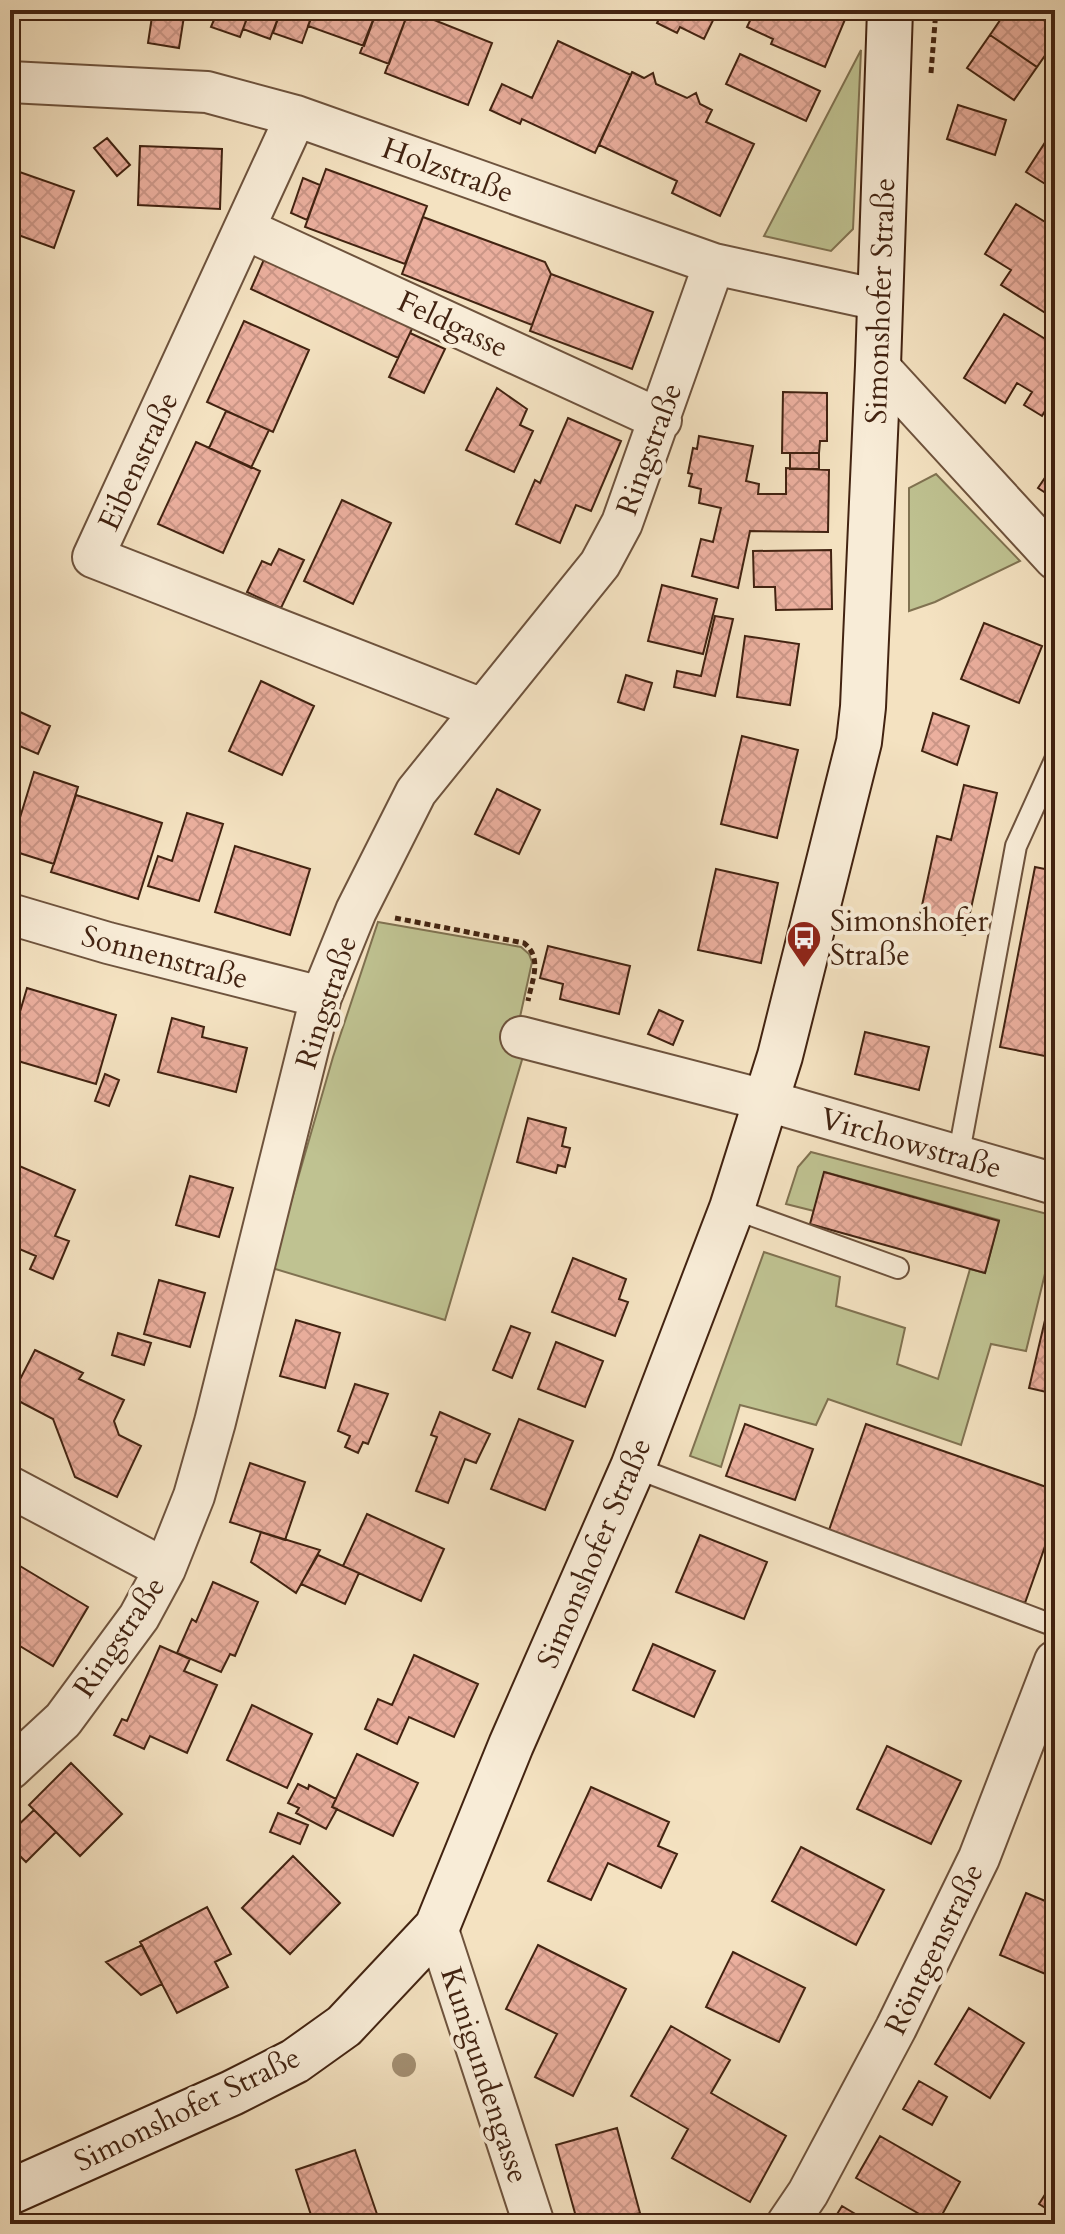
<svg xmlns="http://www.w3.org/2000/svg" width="1065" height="2234" font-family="Cardo,serif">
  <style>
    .green { fill: #bfc291; stroke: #807251; stroke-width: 2 }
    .building { fill: url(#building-cross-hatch); stroke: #422311; stroke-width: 2 }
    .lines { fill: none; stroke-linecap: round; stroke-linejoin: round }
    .lane-casing { stroke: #6e533d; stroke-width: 24 }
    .street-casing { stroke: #6e533d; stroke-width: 44 }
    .secondary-casing { stroke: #422311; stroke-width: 48 }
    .path { stroke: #422311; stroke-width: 5; stroke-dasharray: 6 4; stroke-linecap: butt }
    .lane { stroke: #f8ecd7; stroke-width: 20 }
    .street { stroke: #f8ecd7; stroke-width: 40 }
    .secondary { stroke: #f8ecd7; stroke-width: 44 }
    .tree { fill: #a38f72 }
    .labels { text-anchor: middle; stroke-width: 8; stroke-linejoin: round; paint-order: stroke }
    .street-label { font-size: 30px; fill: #422311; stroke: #f8ecd7 }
    .poi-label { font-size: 30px; fill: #422311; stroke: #f8ecd7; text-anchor: start }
  </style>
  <defs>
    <pattern id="building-cross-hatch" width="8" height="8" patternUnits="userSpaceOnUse" patternTransform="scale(2)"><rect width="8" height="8" fill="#ebaf9e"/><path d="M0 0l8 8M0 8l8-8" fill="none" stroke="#cb9687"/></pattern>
  </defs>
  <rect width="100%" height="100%" fill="#f4e2c1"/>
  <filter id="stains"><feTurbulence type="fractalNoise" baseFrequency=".0025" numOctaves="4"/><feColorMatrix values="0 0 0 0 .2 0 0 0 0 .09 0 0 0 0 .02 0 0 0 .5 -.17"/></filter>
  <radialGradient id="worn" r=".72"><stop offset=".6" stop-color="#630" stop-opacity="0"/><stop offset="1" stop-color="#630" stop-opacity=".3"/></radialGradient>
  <!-- green -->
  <path class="green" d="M861 50 853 229 831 251 764 236Z
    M936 474 1020 561 935 602 909 611V488Z
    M378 922 521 947 529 954 532 962 513 1049 524 1053 445 1320 272 1268 333 1057Z
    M811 1152 1055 1216V1233L1026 1351 991 1344 961 1445 828 1399 816 1425 740 1405 721 1467 690 1456 764 1252 840 1277 836 1306 905 1328 897 1364 938 1379 970 1269 985 1273 999 1220 825 1172 814 1211 786 1204 798 1167Z"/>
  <!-- building -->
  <path class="building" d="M153 10H185L179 48 148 43Z
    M218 10H250L240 37 211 27Z
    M250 10H281L270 39 243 29Z
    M281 10H314L302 43 273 33Z
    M314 10H377L364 46 308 26Z
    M377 10H409L389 64 360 53Z
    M409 10 492 43 468 105 385 73Z
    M663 10H718L704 39 680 27 677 33 657 23Z
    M755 10H849L825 67 771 44 773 39 747 27Z
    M1007 10H1029L1055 28V41L1037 67 990 35Z
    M1035 10H1055V27Z
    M990 35 1037 67 1014 100 967 68Z
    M558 41 631 75 595 153 522 119 520 124 490 110 502 84 532 98Z
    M740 54 820 91 806 121 726 84Z
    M632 72 644 78 653 73 656 84 687 98 696 93 700 104 712 110 706 122 754 144 720 216 672 193 677 181 599 145Z
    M958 105 1006 120 995 155 947 139Z
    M1055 127V190L1026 172Z
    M107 138 130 165 117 176 94 148Z
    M140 146 222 149 220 209 138 205Z
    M11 169 74 191 54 248 10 232Z
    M326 169 427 206 405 264 305 227Z
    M303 178 320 185 307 220 291 213Z
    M1016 204 1055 228V319L1001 285 1011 270 985 254Z
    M423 217 545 262 551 274 532 325 402 274Z
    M265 257 413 327 398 358 251 289Z
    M551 274 653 312 632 369 530 331Z
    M1004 314 1047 340 1055 327V399L1053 398 1042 416 1024 405 1032 392 1017 383 1005 403 964 378Z
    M244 321 309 350 273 432 207 402Z
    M410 333 445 349 424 393 389 377Z
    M497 388 527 409 520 425 533 431 514 472 466 450Z
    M783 392 827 393V441H820L819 453H782Z
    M226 411 269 430 251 468 209 448Z
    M568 418 621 441 591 511 576 505 560 543 516 524 535 480 540 483Z
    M699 436 753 446 746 481 759 484 758 494H786V468L829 470 828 532 750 531 738 588 692 576 701 539 713 542 721 508 699 503 701 489 689 486 692 474 688 473 693 448 697 449Z
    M196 442 260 471 223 553 158 524Z
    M790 453H819V469H790Z
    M1055 463V499L1038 488Z
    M342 500 391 523 353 604 304 581Z
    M279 549 304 560 281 608 247 592 262 561 271 565Z
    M831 550 832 609 776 610 775 587H754L753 551Z
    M662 585 717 599 703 654 648 641Z
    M715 616 733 619 715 696 674 687 677 671 701 676Z
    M984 623 1042 646 1019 703 961 679Z
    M745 636 799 644 790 705 737 697Z
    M626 675 652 683 644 710 618 702Z
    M261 681 314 706 282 775 229 751Z
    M20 712 50 726 38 754 10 742Z
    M933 713 969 726 957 765 922 751Z
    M742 736 798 750 777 838 721 824Z
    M34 772 78 787 54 864 10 850Z
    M964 785 997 793 965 935 918 924 937 836 951 840Z
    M497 789 540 810 519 854 475 834Z
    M76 795 162 823 138 899 51 872Z
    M187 813 223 824 199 901 148 886 158 856 172 861Z
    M235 846 310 869 290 935 215 912Z
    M1035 867 1055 871V1058L1000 1047Z
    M716 869 778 883 761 963 698 950Z
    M548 946 630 966 619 1014 560 999 563 984 540 978Z
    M27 988 116 1015 96 1084 11 1059 10 1061V1031L14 1032Z
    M659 1010 683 1021 673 1045 648 1034Z
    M172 1018 204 1027 202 1037 247 1048 236 1092 158 1072Z
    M865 1032 929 1047 919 1090 855 1074Z
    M105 1074 119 1080 109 1106 95 1101Z
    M528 1118 566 1128 562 1146 570 1148 565 1167 558 1165 556 1173 517 1162Z
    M10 1162 75 1190 55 1236 69 1241 53 1279 30 1269 36 1256 10 1245Z
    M824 1172 999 1221 985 1273 810 1224Z
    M190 1176 233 1188 219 1237 176 1225Z
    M573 1258 626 1279 619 1299 628 1302 615 1336 552 1312Z
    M1055 1278V1318L1046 1316Z
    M159 1280 205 1293 190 1347 144 1334Z
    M1046 1316 1055 1318V1394L1029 1388Z
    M296 1320 340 1333 325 1388 280 1376Z
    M511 1326 530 1333 512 1378 493 1370Z
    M118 1333 151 1343 144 1365 112 1355Z
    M556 1342 603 1361 585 1407 538 1389Z
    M35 1350 83 1373 79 1379 124 1400 114 1421 119 1435 141 1446 117 1497 75 1477 53 1419 11 1397Z
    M355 1384 388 1394 368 1444 363 1442 358 1453 345 1447 350 1436 338 1431Z
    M440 1412 490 1434 476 1463 465 1459 448 1503 416 1491 437 1437 431 1435Z
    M519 1419 573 1441 545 1510 491 1489Z
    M745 1424 813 1449 795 1500 726 1476Z
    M866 1424 1055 1490V1518L1025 1603 828 1533Z
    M250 1463 305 1482 285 1540 230 1522Z
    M367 1514 444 1549 421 1601 343 1566Z
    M261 1532 320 1550 296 1593 251 1562Z
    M700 1535 767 1562 744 1619 676 1592Z
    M318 1555 359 1573 345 1604 301 1584Z
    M10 1560 88 1607 53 1666 10 1640Z
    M213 1582 258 1602 235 1656 230 1654 221 1672 177 1653 192 1619 196 1622Z
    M653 1644 715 1671 694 1717 633 1690Z
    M160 1646 190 1659 184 1671 217 1685 187 1753 150 1736 144 1749 114 1735 122 1719 127 1721Z
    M414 1655 478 1684 454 1737 409 1717 397 1744 365 1729 378 1699 392 1705Z
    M252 1705 312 1734 287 1788 227 1760Z
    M887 1746 961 1781 931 1844 857 1809Z
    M357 1754 418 1783 393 1836 332 1807Z
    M71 1763 122 1814 80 1856 29 1805Z
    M298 1784 308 1789 309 1785 336 1799 332 1807 337 1809 326 1829 296 1813 299 1808 288 1803Z
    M591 1787 669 1822 658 1846 677 1854 661 1888 608 1863 591 1900 548 1881Z
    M34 1810 56 1832 26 1862 10 1846V1833Z
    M278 1813 308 1825 300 1844 270 1832Z
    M801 1847 884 1890 856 1945 772 1901Z
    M293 1856 340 1903 290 1954 242 1908Z
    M1026 1893 1055 1905V1978L1000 1955Z
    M207 1907 231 1954 215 1962 228 1987 177 2013 140 1942Z
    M142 1945 162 1984 141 1995 106 1962Z
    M538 1945 626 1989 573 2096 535 2077 557 2034 506 2009Z
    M733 1952 805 1988 779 2042 706 2007Z
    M969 2008 1024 2043 990 2098 935 2064Z
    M671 2026 730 2060 711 2093 786 2136 750 2202 672 2158 688 2129 631 2096Z
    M919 2081 947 2097 932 2125 903 2109Z
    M617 2128 640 2213 599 2224H578L556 2145Z
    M880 2136 960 2182 937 2224 856 2178Z
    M355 2150 379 2220 366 2224H314L296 2170Z
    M1055 2179V2214L1039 2204Z
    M842 2206 872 2224H831Z"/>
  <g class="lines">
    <!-- lane casing -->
    <g class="lane-casing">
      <path id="lane" d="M958 1158 1016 846 1055 760
        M732 1208 898 1268
        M633 1467 1055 1626"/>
    </g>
    <!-- street casing -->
    <g class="street-casing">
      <path id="street" d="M10 82 207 92 296 116 714 264 879 300
        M296 116 93 557 482 709
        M245 229 661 420
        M878 366 1055 559
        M10 914 108 943 321 997
        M521 1037 768 1101 1055 1184
        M10 1487 165 1569
        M10 1769 63 1720 139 1617 165 1569 194 1496 215 1422 321 997 356 911 416 792 600 564 622 523 714 264
        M437 1927 534 2224
        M787 2224 808 2193 896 2028 979 1858 1055 1661"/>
    </g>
    <!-- secondary casing -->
    <g class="secondary-casing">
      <path id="secondary" d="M10 2192 232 2093 295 2061 344 2026 437 1927 511 1745 633 1467 732 1208 780 1056 859 742 863 707 878 366 890 10"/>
    </g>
    <!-- path -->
    <path class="path" d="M931 73 936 10
      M395 918 524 943C543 958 532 980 528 1001"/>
    <!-- lane -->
    <use href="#lane" class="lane"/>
    <!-- street -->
    <use href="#street" class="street"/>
    <!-- secondary -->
    <use href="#secondary" class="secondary"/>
  </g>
  <!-- trees -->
  <circle class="tree" cx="404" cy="2065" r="12"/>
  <!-- icons -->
  <defs>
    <g id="bus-pin" transform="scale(1.8)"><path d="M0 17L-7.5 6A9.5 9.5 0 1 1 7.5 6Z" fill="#8f2418" stroke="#f8ecd7"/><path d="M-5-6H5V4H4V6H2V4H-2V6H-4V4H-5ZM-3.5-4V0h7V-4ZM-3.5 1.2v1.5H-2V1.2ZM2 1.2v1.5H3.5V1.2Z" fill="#fff"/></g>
  </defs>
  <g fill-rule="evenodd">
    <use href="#bus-pin" x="804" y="938"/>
  </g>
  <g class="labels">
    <!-- street labels -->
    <g class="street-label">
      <text transform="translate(448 170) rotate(20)" y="10">Holzstraße</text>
      <text transform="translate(880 301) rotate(-88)" y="10">Simonshofer Straße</text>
      <text transform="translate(453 324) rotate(25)" y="10">Feldgasse</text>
      <text transform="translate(649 449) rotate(-70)" y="10">Ringstraße</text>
      <text transform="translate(138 461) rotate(-65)" y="10">Eibenstraße</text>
      <text transform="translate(165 957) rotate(15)" y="10">Sonnenstraße</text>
      <text transform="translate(326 1002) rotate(-72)" y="10">Ringstraße</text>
      <text transform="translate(911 1143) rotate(16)" y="10">Virchowstraße</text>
      <text transform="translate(594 1553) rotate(-67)" y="10">Simonshofer Straße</text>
      <text transform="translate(119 1637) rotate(-56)" y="10">Ringstraße</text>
      <text transform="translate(934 1949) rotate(-64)" y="10">Röntgenstraße</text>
      <text transform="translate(485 2075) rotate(72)" y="10">Kunigundengasse</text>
      <text transform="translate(187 2109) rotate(-26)" y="10">Simonshofer Straße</text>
    </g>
    <!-- poi labels -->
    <g class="poi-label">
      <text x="830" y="931">Simonshofer<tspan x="830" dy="34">Straße</tspan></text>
    </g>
  </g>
  <!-- margin -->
  <rect width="1065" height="2234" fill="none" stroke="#f4e2c1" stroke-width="40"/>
  <rect x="12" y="12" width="1041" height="2210" fill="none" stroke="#422311" stroke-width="4"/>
  <rect x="20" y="20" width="1025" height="2194" fill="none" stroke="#422311" stroke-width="2"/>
  <rect width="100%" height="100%" filter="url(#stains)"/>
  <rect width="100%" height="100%" fill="url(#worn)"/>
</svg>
